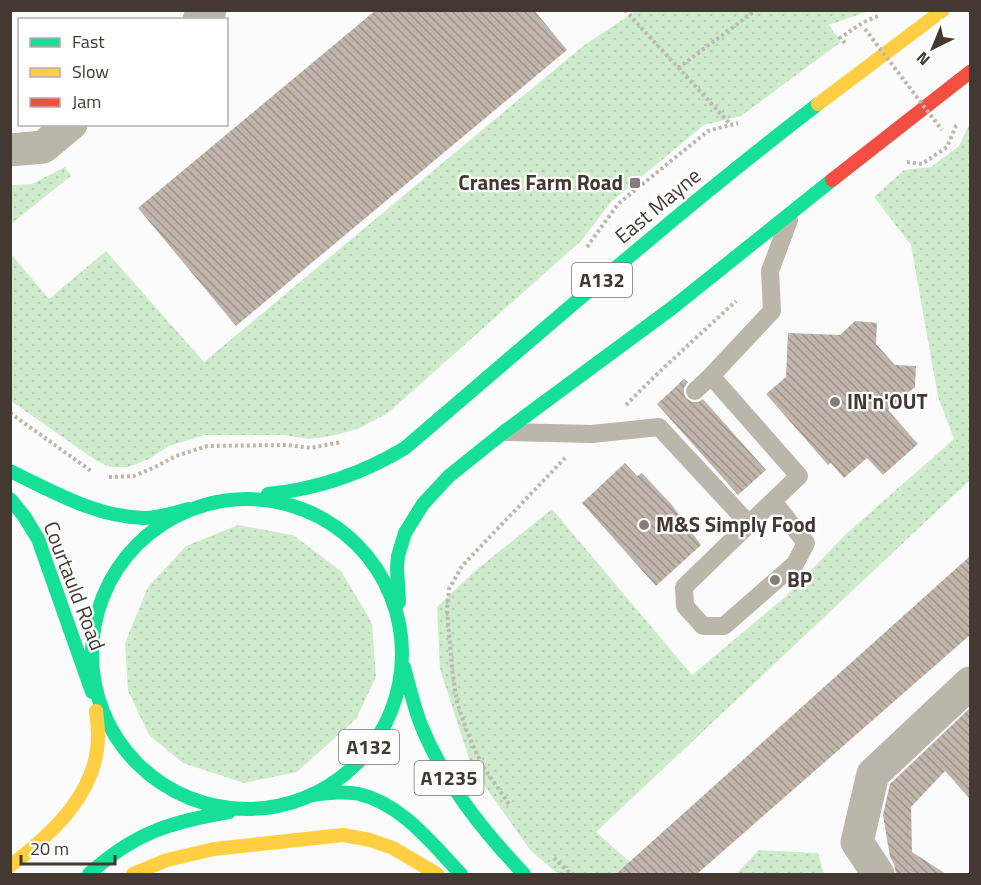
<svg xmlns="http://www.w3.org/2000/svg" width="981" height="885" font-family="'Titillium Web',sans-serif">
  <style>
    .grass { fill: url(#grass-dots) }
    .building { fill: url(#building-back-hatch) }
    .lines { fill: none; stroke-linecap: round; stroke-linejoin: round }
    .path { stroke: #bbb8b0; stroke-width: 4; stroke-dasharray: 3 3; stroke-linecap: butt }
    .lane { stroke: #bab6aa; stroke-width: 18 }
    .street { stroke: #bab6aa; stroke-width: 33 }
    .fast { stroke: #16e098; stroke-width: 14 }
    .slow { stroke: #ffcf43; stroke-width: 14 }
    .jam { stroke: #f24e42; stroke-width: 14 }
    .path-bridge { stroke: #bbb8b0; stroke-width: 4; stroke-dasharray: 3 3; stroke-linecap: butt }
    .poi-dot { fill: #847c79; stroke: #fff; stroke-width: 2 }
    .labels { text-anchor: middle; stroke-width: 4.5; stroke-linejoin: round; paint-order: stroke }
    .shield { fill: #fff; stroke: #7c7470; stroke-width: 1.5 }
    .shield-label { font-size: 20px; font-weight: bold; fill: #443833 }
    .poi-label { font-size: 21px; font-weight: bold; fill: #443833; stroke: #fff; text-anchor: start }
    .street-label { font-size: 21px; fill: #443833; stroke: #fff }
  </style>
  <defs>
    <pattern id="grass-dots" width="8" height="8" patternUnits="userSpaceOnUse" patternTransform="scale(1.5)"><rect width="8" height="8" fill="#ceeccc"/><path d="M2 2h.1M6 6h.1" fill="none" stroke="#b2cbb0" stroke-width="1.8" stroke-linecap="round"/></pattern>
    <pattern id="building-back-hatch" width="6" height="6" patternUnits="userSpaceOnUse" patternTransform="scale(1.5)"><rect width="6" height="6" fill="#c0b5ab"/><path d="M-1 5l2 2M0 0l6 6M5-1l2 2" fill="none" stroke="#9e948c"/></pattern>
  </defs>
  <rect width="100%" height="100%" fill="#fbfbfb"/>
  <!-- grass -->
  <path class="grass" d="M637 10 869 11 829 25 841 42 741 116 704 125 611 202 581 241 388 413 360 428 332 436 309 439 283 435H205L169 446 149 459 128 467H110L97 461 11 401V254L49 299 106 251 204 362 583 46Z
    M970 123V480L596 832 630 862 641 874H558L531 851 472 768 440 669 437 607 475 571 552 509 692 675 785 597 846 534 954 439 938 397 911 245 874 197 904 170 931 167 959 146Z
    M65 167 71 176 11 224V185L32 184Z
    M238 525 293 535 341 571 372 623 376 677 356 719 297 772 244 783 183 763 149 735 128 691 125 643 148 587 186 546Z
    M759 850 818 853 824 874H736Z"/>
  <!-- building -->
  <path class="building" d="M376 10H534L567 50 236 326 138 208Z
    M855 321 877 323 876 344 895 365 916 366 915 387 888 410 918 444 883 475 867 458 844 478 831 463 828 465 766 394 786 377 788 333 840 335Z
    M684 379 688 382 684 388V393L686 398 692 402H698L703 399 766 470 738 495 657 404Z
    M625 463 637 476 642 473 672 505 701 545 656 586 582 503Z
    M970 556V635L697 874H616Z
    M970 708V799L945 771 911 807 912 852 946 874H896L894 864 890 857 883 815 890 784Z"/>
  <g class="lines">
    <!-- path -->
    <path class="path" d="M625 10 731 125
      M845 43 840 38 864 22 878 16
      M678 68 756 10
      M907 162 922 164 947 147 956 126 958 125
      M587 247 618 204 708 131 738 123
      M626 405 657 374 736 301
      M10 413 91 471
      M109 477 134 476 155 467 176 456 207 446 287 445 311 448 341 442
      M509 804 482 765 467 732 457 702 452 668 447 610 449 589 462 566 566 457
      M554 858 571 874"/>
    <!-- lane -->
    <path class="lane" d="M695 391 711 376
      M507 432 592 434 659 427 749 524 799 476 711 376 772 311 770 271 789 220
      M749 524 684 587 685 606 703 626H724L795 564 806 543 773 501"/>
    <!-- street -->
    <path class="street" d="M199 20 210 10
      M10 150 43 147 71 124
      M878 874 857 842 873 774 970 683"/>
    <!-- fast -->
    <path class="fast" d="M10 471C52 491 96 517 144 518 159 518 174 513 189 509
      M268 494C318 489 362 474 405 448 541 332 676 213 818 104
      M92 654a155 155 0 1 1 310 0a155 155 0 1 1-310 0Z
      M10 499 24 516 38 539 92 692
      M399 602 397 568 398 556 405 533 423 504 449 476 504 432 672 308 832 180
      M404 667C409 686 414 707 421 725 444 782 482 830 524 874
      M313 795C329 793 344 791 359 794 402 804 432 844 461 874
      M89 874C134 833 170 822 229 812"/>
    <!-- slow -->
    <path class="slow" d="M818 104 943 10
      M10 866C52 834 99 792 98 734 98 727 97 719 96 711
      M133 874 167 860 214 849 343 835 370 840 393 848 437 874"/>
    <!-- jam -->
    <path class="jam" d="M832 180 970 72"/>
    <!-- path-bridge -->
    <path class="path-bridge" d="M865 29 942 130"/>
  </g>
  <!-- markers -->
  <g class="poi-dot">
    <rect x="629" y="177" width="12" height="12" rx="3"/>
    <circle cx="835" cy="402" r="6"/>
    <circle cx="644" cy="525" r="6"/>
    <circle cx="775" cy="580" r="6"/>
  </g>
  <g class="labels">
    <!-- shield labels -->
    <g class="shield">
      <rect x="572" y="263" width="60" height="34" rx="4.5"/>
      <rect x="339" y="730" width="60" height="34" rx="4.5"/>
      <rect x="414.5" y="761" width="69" height="34" rx="4.5"/>
    </g>
    <g class="shield-label">
      <text x="602" y="287">A132</text>
      <text x="369" y="754">A132</text>
      <text x="449" y="785">A1235</text>
    </g>
    <!-- poi labels -->
    <g class="poi-label">
      <text x="623" y="190" text-anchor="end">Cranes Farm Road</text>
      <text x="847" y="409">IN'n'OUT</text>
      <text x="656" y="532">M&amp;S Simply Food</text>
      <text x="787" y="587">BP</text>
    </g>
    <!-- street labels -->
    <g class="street-label">
      <text transform="translate(658 206) rotate(-40)" y="7">East Mayne</text>
      <text transform="translate(74 586) rotate(69)" y="7">Courtauld Road</text>
    </g>
  </g>
  <!-- border -->
  <rect width="981" height="885" fill="none" stroke="#443833" stroke-width="24"/>
  <!-- legend -->
  <rect x="18" y="18" width="210" height="108" fill="#ffffff" stroke="#b4afad" stroke-width="1.5"/>
  <rect x="30" y="38" width="30" height="9" fill="#16e098" stroke="#b4afad" stroke-width="1.5"/>
  <text x="72" y="48" font-size="18" fill="#443833">Fast</text>
  <rect x="30" y="68" width="30" height="9" fill="#ffcf43" stroke="#b4afad" stroke-width="1.5"/>
  <text x="72" y="78" font-size="18" fill="#443833">Slow</text>
  <rect x="30" y="98" width="30" height="9" fill="#f24e42" stroke="#b4afad" stroke-width="1.5"/>
  <text x="72" y="108" font-size="18" fill="#443833">Jam</text>
  <!-- north arrow -->
  <g transform="translate(933 48) rotate(223)" stroke="#ffffff" stroke-width="4.5" paint-order="stroke">
  <path d="M0-4.5L10 22L0 15L-10 22Z" fill="#443833"/>
  <text y="-9" font-size="16" font-weight="bold" text-anchor="middle" fill="#443833">N</text>
  </g>
  <!-- scale -->
  <path d="M21 855v9h94v-9" fill="none" stroke="#443833" stroke-width="3"/>
  <text x="30" y="855" font-size="18" fill="#443833" stroke="#ffffff" stroke-width="4.5" paint-order="stroke">20 m</text>
</svg>
